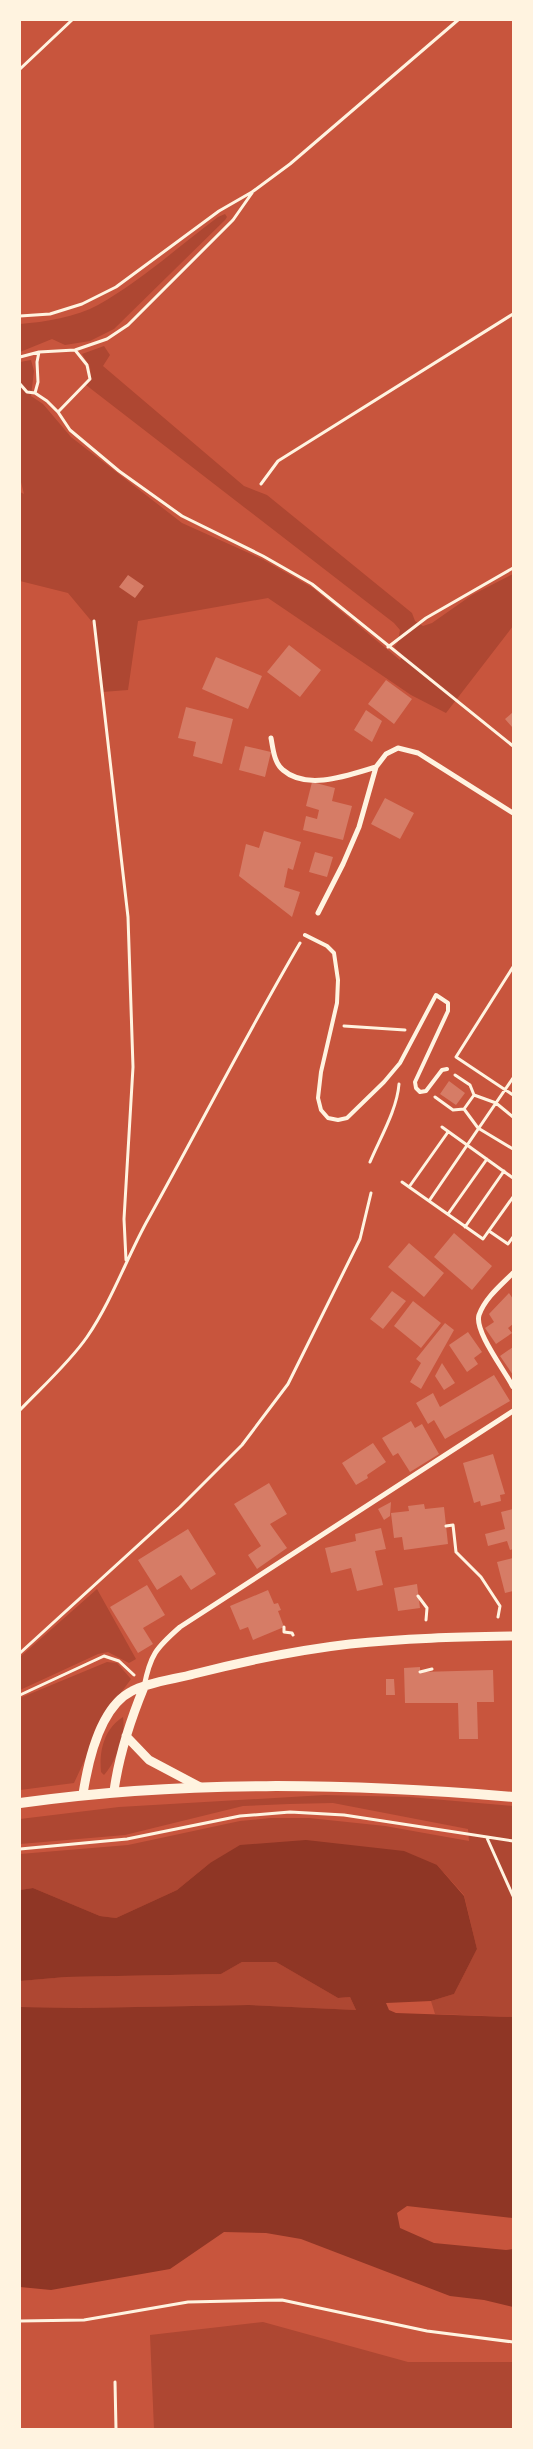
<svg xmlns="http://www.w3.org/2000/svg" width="533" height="2449" font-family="Cabin,sans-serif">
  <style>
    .green { fill: #ae4732 }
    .water { fill: #8f3625 }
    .building { fill: #d67c66 }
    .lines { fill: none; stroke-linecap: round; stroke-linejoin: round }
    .path { stroke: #fff3e0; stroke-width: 3 }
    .service { stroke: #fff3e0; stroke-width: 4 }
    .minor { stroke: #fff3e0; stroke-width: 5 }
    .tertiary { stroke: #fff3e0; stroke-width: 9 }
    .secondary { stroke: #fff3e0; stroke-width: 10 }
  </style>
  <rect width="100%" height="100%" fill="#c8553d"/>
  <!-- green -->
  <path class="green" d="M225 214 227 217 225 220 114 329 90 341 65 345 52 339 20 352V324C45 322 76 317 98 305 141 281 179 246 218 217Z
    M104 346 110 355 103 366 244 486 267 495 412 613 415 621 423 626 432 623 472 595 513 574V626L446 713 411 695 268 598 138 621 128 690 102 692 93 623 68 593 20 581V492L24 494 20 478V362L31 360 34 371 31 396 43 404 71 437 182 523 262 559 313 588 400 660 403 656 394 647 398 642 400 630 394 623 86 385 91 379 90 367 82 354Z
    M97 1589 136 1659 129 1663 108 1652 98 1654 20 1690V1657Z
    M107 1662 117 1663 131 1679 96 1727 87 1755 74 1783 20 1790V1698Z
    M123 1717C126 1734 116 1762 104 1775L101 1772C99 1751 104 1729 123 1717Z
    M325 1795 409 1797 513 1806V2017L435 2014 431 2001 454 1994 477 1949 464 1895 437 1865 210 1863 177 1890 116 1918 100 1916 33 1888 20 1890V1854L128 1845 240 1821 271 1818H309L385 1826 469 1841 468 1829 333 1803 289 1804 243 1806 125 1835 20 1844V1819L119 1807Z
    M242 1962H276L338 1998 350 1997 356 2010 249 2005 80 2008 20 2007V1981L66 1977 221 1974Z
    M263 2322 408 2362H513V2429H154L150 2335Z"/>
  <!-- water -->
  <path class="water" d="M306 1840 404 1851 437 1865 464 1896 477 1949 454 1994 431 2001 386 2003 389 2010 396 2013 513 2017V2218L407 2206 397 2213 400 2228 434 2243 506 2250 513 2249V2307L484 2300 450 2296 301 2239 266 2233 224 2232 170 2269 51 2290 20 2287V2007L80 2008 249 2005 356 2010 350 1997 338 1998 276 1962H242L221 1974 66 1977 20 1981V1890L33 1888 100 1916 116 1918 177 1890 210 1863 240 1845Z"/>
  <!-- building -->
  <path class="building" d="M128 575 144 586 135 598 119 587Z
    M289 645 321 670 300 697 267 672Z
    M216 657 262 676 248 709 202 689Z
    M386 680 412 699 394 724 368 704Z
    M186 707 233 719 222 764 193 756 196 742 178 738Z
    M366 710 382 721 372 742 354 730Z
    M513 712V728L505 719Z
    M245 746 271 752 265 777 239 770Z
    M312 782 335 788 332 801 352 806 343 840 303 830 306 816 317 819 319 810 306 806Z
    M385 798 414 813 400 839 371 824Z
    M264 831 301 842 293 870 288 868 284 887 300 892 292 917 239 876 246 844 259 848Z
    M315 852 333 857 327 877 309 872Z
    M449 1081 465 1093 456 1105 440 1094Z
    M454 1233 492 1266 472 1290 434 1257Z
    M409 1243 444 1273 424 1297 388 1267Z
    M392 1291 406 1301 383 1329 370 1319Z
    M509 1293 513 1299V1324L508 1328 512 1333 496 1344 485 1328 494 1322 489 1314Z
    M413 1301 441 1323 421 1348 394 1326Z
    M445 1323 454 1330 421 1389 410 1382 421 1363 416 1359Z
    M468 1332 482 1352 474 1358 478 1364 467 1372 449 1345Z
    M513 1347V1375L500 1356Z
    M442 1363 455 1383 444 1390 435 1376Z
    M494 1375 510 1401 445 1439 434 1420 428 1424 416 1403 433 1393 440 1407Z
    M411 1421 415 1428 422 1424 439 1454 410 1472 398 1453 393 1456 382 1438Z
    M373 1443 386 1462 367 1475 368 1478 356 1485 342 1463Z
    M493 1454 505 1494 500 1495 501 1501 481 1506 480 1501 474 1503 463 1463Z
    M269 1483 287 1514 270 1524 287 1548 257 1569 248 1555 261 1546 234 1504Z
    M391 1502 390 1516 384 1520 378 1509Z
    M424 1504 425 1509 444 1507 448 1544 404 1550 402 1537 394 1538 391 1513 409 1511 408 1506Z
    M513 1509V1549L510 1550 507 1541 488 1546 485 1534 505 1529 501 1512Z
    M381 1528 386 1549 375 1551 383 1585 357 1591 351 1568 331 1573 325 1548 356 1541 355 1534Z
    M188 1529 216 1574 191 1590 181 1575 157 1590 138 1560Z
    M513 1558V1591L505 1593 497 1562Z
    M417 1584 420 1608 398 1611 394 1588Z
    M147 1585 165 1615 143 1628 153 1644 138 1653 110 1607Z
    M268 1590 274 1604 278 1603 281 1610 278 1611 284 1627 253 1640 248 1627 240 1630 230 1606Z
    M420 1667V1672L493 1670 494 1702H477L478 1739H459L458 1703H405L404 1668Z
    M386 1679H394L395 1695H386Z"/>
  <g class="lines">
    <!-- path -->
    <path class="path" d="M20 69 72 20
      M20 316 50 314 82 304 116 287 219 211 252 192 290 164 458 20
      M20 357 39 352 75 350 107 339 128 325 233 220 252 193
      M20 384 27 392 35 393 47 401 58 412 70 430 119 471 182 516 263 556 312 584 513 746
      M35 393 38 382 37 362 39 352
      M58 412 90 379 87 365 75 350
      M261 484 278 461 513 314
      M94 621 128 917 133 1067 124 1219 126 1260
      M388 647 426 618 513 568
      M513 967 456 1057 513 1095
      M344 1026 405 1030
      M474 1095 496 1103 513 1117
      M435 1097 453 1110 464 1109 474 1095 470 1085 455 1075
      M464 1109 478 1128 513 1149
      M442 1127 513 1178
      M370 1162C380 1138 397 1110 399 1084
      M402 1182 483 1239 513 1197
      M409 1187 448 1132
      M429 1201 513 1078
      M448 1214 487 1159
      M465 1227 504 1171
      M489 1231 508 1244 513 1237
      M20 1410C42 1387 69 1363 87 1337 111 1302 126 1260 146 1223 198 1130 246 1035 300 943
      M446 1526 453 1525 456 1552 481 1577 500 1606 498 1617
      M418 1596 427 1608 426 1620
      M284 1627V1632L292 1633 293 1635
      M20 1653 180 1507 242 1445 288 1384 360 1239 371 1193
      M420 1672 432 1669
      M20 1695 104 1656 119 1661 134 1675
      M487 1838 513 1896
      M20 1849 127 1839 240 1816 290 1812 344 1815 513 1841
      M20 2321 84 2320 188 2302 282 2300 427 2331 513 2342
      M115 2382 116 2429"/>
    <!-- service -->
    <path class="service" d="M305 935 327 946 334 953 338 980 337 1003 321 1072 318 1098 321 1110 328 1118 338 1120 347 1118 384 1082 400 1063 436 995 448 1003V1011L415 1082 416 1088 420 1092 426 1091 442 1070 447 1069"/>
    <!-- minor -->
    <path class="minor" d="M271 738C273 748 274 763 283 770 307 791 349 775 376 767
      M318 913 343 864 359 827 376 767 386 754 398 748 418 753 513 813
      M513 1273C501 1285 485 1298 479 1315 474 1331 505 1371 513 1387
      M144 1687C150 1655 156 1648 180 1627L513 1411"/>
    <!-- tertiary -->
    <path class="tertiary" d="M126 1736 149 1760 200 1787
      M114 1791C119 1755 130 1721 144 1687
      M83 1794C88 1762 100 1707 132 1691 148 1682 176 1679 194 1674 245 1661 298 1650 350 1644 404 1638 459 1637 513 1636"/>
    <!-- secondary -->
    <path class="secondary" d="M20 1803C183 1780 349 1783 513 1797"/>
  </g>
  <!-- border -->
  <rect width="533" height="2449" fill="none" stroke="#fff3e0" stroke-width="42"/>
</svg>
